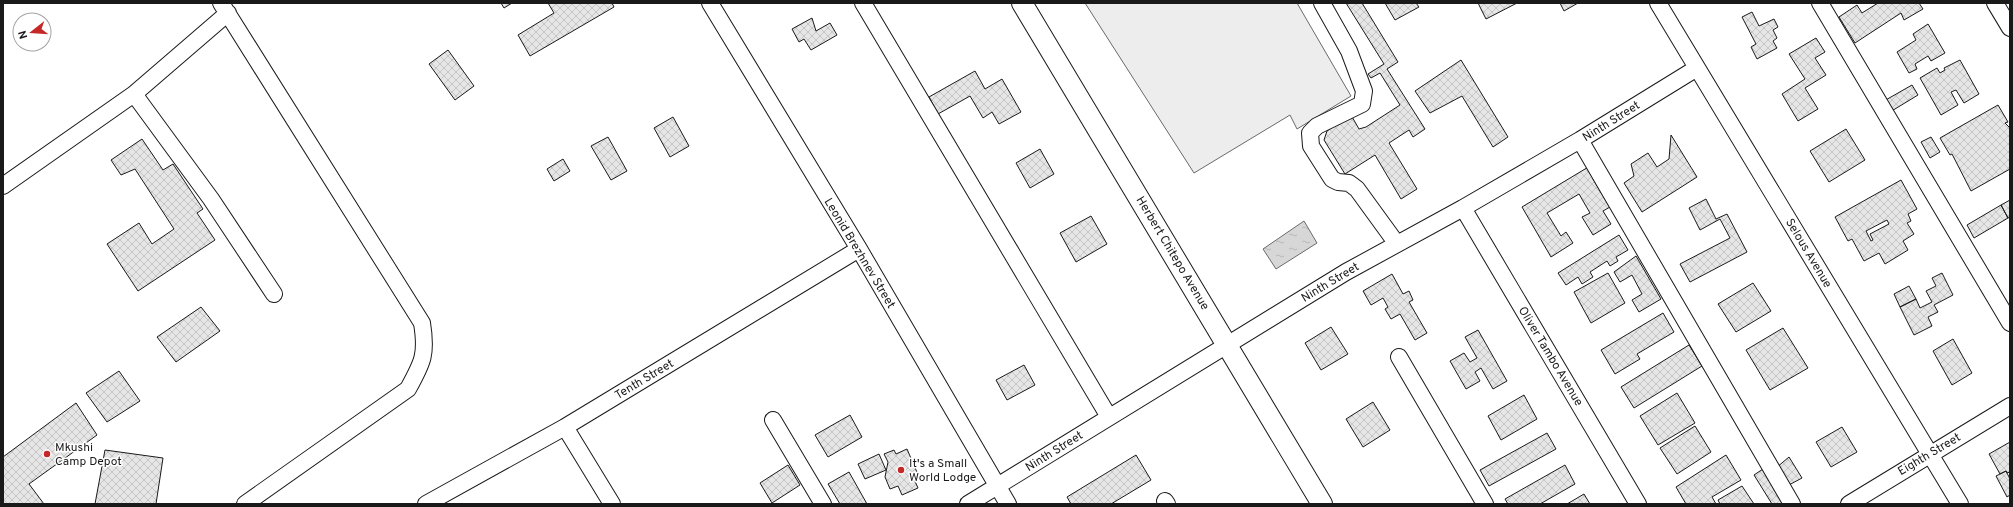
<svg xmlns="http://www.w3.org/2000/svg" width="2013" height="507" font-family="Overpass,sans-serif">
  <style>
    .pitch { fill: #ededed; stroke: #6a6a6a }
    .water { fill: url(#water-ripples); stroke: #6a6a6a }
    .building { fill: url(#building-cross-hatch); stroke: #1a1a1a; fill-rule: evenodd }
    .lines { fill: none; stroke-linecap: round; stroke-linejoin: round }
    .minor-casing { stroke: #1a1a1a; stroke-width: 18 }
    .major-casing { stroke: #1a1a1a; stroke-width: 22 }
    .minor { stroke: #fff; stroke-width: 16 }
    .major { stroke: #fff; stroke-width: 20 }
    .poi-dot { fill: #c62828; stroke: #fff; stroke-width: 1.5 }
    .labels { text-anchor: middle; stroke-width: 3; stroke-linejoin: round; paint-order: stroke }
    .street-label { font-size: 12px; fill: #1a1a1a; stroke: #fff }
    .poi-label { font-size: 12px; fill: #1a1a1a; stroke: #fff; text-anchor: start }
  </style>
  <defs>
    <pattern id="water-ripples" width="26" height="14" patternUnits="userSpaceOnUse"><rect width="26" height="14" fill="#d7d7d7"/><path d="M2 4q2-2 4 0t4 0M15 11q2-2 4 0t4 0" fill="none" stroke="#b8b8b8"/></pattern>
    <pattern id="building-cross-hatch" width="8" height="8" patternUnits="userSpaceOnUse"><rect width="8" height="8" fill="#e6e6e6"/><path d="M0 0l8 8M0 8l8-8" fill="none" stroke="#c5c5c5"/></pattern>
  </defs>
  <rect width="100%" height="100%" fill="#fff"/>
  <!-- pitch -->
  <path class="pitch" d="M1085 3H1297L1351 96 1297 129 1290 115 1194 173Z"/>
  <!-- water -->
  <path class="water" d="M1304 221 1317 243 1276 269 1263 249Z"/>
  <!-- building -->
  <path class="building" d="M501 3H512L504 8Z
    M548 3H612L614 7 530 56 518 35 554 13Z
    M1346 3H1362L1398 62 1387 69 1425 129 1413 137 1409 130 1389 143 1417 189 1401 199 1375 155 1345 174 1324 140 1327 131 1351 115 1359 129 1366 127 1400 105 1380 73 1371 78 1368 74 1384 64Z
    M1385 3H1416L1419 7 1395 20Z
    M1478 3H1517L1486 19Z
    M1560 3H1578L1564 11Z
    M1878 3H1919L1923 9 1904 20 1901 13 1855 43 1839 17 1857 5 1862 13Z
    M1752 12 1759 26 1774 19 1778 27 1773 30 1777 38 1773 41 1777 48 1757 59 1751 47 1756 44 1742 17Z
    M812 18 816 31 830 23 837 35 811 50 804 39 799 42 792 29Z
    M1928 24 1945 53 1931 61 1928 56 1915 64 1917 69 1909 73 1897 52 1916 40 1913 34Z
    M1816 38 1825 52 1815 58 1826 75 1805 88 1818 109 1798 121 1782 94 1805 79 1789 54Z
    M448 50 474 86 455 100 429 64Z
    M1461 60 1508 137 1493 147 1462 96 1430 113 1415 91Z
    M1960 60 1979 94 1964 103 1956 90 1951 92 1958 105 1941 115 1920 78 1937 68 1940 73 1945 70 1944 68Z
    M975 71 985 89 1002 79 1021 112 999 124 992 112 983 118 970 96 938 114 929 97Z
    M1912 85 1918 95 1890 112 1884 101Z
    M1998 105 2008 122 2005 123 2010 128V169L1971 191 1952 154 1950 155 1940 138Z
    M673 117 689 146 670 157 654 128Z
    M1846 129 1865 160 1829 182 1810 151Z
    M1671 135 1697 177 1642 212 1624 183 1634 176 1631 164 1648 153 1657 167 1669 159Z
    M608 137 627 171 611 180 591 146Z
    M1931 137 1940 152 1930 158 1921 142Z
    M142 139 163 170 173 164 203 209 197 213 215 240 138 291 107 244 139 223 152 244 174 229 135 169 121 175 111 160Z
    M1040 149 1054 174 1030 188 1016 163Z
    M563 159 570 171 554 181 547 169Z
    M1590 166 1597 177 1593 179 1610 207 1603 211 1611 224 1593 235 1582 217 1590 213 1579 194 1547 213 1561 236 1566 232 1573 243 1551 257 1522 207Z
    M1901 180 1917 209 1908 214 1911 221 1907 223 1914 234 1903 241 1908 250 1885 264 1879 253 1864 261 1852 239 1848 241 1835 217ZM1887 220 1889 224 1870 234 1873 240 1871 241 1866 231Z
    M1706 199 1716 219 1727 214 1747 252 1690 282 1680 264 1730 238 1720 219 1700 230 1689 208Z
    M2010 200V217L2008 218 2001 205Z
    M2001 205 2008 218 1974 238 1967 225Z
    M1091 216 1107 244 1076 262 1060 233Z
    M1619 235 1628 250 1616 257 1618 261 1610 266 1607 261 1590 272 1593 277 1582 284 1578 277 1566 285 1558 273Z
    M1636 256 1661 299 1639 312 1632 300 1642 294 1632 275 1620 282 1614 272Z
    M1608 273 1625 303 1591 323 1574 292Z
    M1942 273 1953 295 1934 305 1938 312 1928 317 1932 326 1914 335 1900 307 1916 299 1920 308 1932 302 1926 291 1936 286 1932 278Z
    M1392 274 1403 294 1409 291 1413 300 1409 302 1427 333 1415 340 1400 314 1391 319 1385 309 1388 307 1383 298 1371 305 1363 291Z
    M1753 283 1771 311 1736 332 1718 304Z
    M1909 286 1916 299 1900 307 1894 294Z
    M201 307 220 331 176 362 157 337Z
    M1663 313 1674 332 1637 354 1640 359 1615 374 1601 350Z
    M1331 327 1348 354 1321 370 1305 343Z
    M1783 328 1808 368 1770 390 1746 350Z
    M1478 330 1507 381 1493 389 1481 368 1475 372 1480 381 1466 389 1450 361 1464 353 1470 362 1477 358 1465 337Z
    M1953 339 1972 373 1952 385 1933 351Z
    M1689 345 1702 366 1634 408 1621 387Z
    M1024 365 1035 385 1007 400 996 380Z
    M119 371 140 401 107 422 86 393Z
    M1677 393 1695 423 1658 445 1640 416Z
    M1524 395 1537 419 1501 440 1488 416Z
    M1373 402 1390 430 1363 447 1346 419Z
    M76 403 97 435 29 484 44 504H3V457Z
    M850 415 862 437 828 457 815 435Z
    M1695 426 1711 452 1677 474 1660 448Z
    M1842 427 1857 452 1831 467 1816 442Z
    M1547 433 1556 449 1489 486 1480 470Z
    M2010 442V472L2007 473 2006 471 2000 474 1989 454Z
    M907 449 919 477 914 479 918 488 902 495 898 486 890 489 885 477 888 462 884 454 894 450 896 454Z
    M105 450 163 458 156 504H95Z
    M879 454 886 470 865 479 858 464Z
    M1136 455 1151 480 1111 504H1071L1067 497Z
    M1726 455 1741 480 1712 497 1716 504H1686L1676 487Z
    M1789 457 1802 478 1787 486 1776 468Z
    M788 465 800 485 772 503 760 483Z
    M1565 465 1575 484 1540 504H1508L1505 499Z
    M1766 467 1788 504H1772L1754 475Z
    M2006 471 2010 479V495L2007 497 1996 476Z
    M849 472 867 504H840L828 484Z
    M1742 486 1754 504H1720L1718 500Z
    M1584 494 1590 504H1567Z"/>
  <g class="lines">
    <!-- minor casing -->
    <g class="minor-casing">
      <path id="minor" d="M221 3 422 323C427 354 423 362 408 389L245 504
        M710 3 859 249 1008 504
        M863 3 1109 417
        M1322 3 1349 51 1364 91 1362 104 1317 126 1310 133 1311 146 1332 179 1338 182 1349 183 1357 189 1397 244
        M1658 3 1960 504
        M1820 3 2010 323
        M1995 3 2010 28
        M134 94 211 199 274 294
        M1580 140 1792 504
        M3 186 134 94 228 13
        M1463 208 1638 504
        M1399 357 1485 504
        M773 420 823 504
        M565 427 612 504
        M1165 501 1167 504
        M426 504 565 427 859 249
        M968 504 1346 272 1463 208 1580 140 1697 68
        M1849 504 2010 406"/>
    </g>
    <!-- major casing -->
    <g class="major-casing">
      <path id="major" d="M1022 3 1322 504"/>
    </g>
    <!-- minor -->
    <use href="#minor" class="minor"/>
    <!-- major -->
    <use href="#major" class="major"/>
  </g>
  <!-- markers -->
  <g class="poi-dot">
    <circle cx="47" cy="454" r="4"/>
    <circle cx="901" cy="470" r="4"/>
  </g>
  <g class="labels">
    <!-- street labels -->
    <g class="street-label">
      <text transform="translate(1611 121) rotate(-32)" y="4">Ninth Street</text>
      <text transform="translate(860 253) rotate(59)" y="4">Leonid Brezhnev Street</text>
      <text transform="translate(1173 253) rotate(59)" y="4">Herbert Chitepo Avenue</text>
      <text transform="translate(1809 253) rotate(59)" y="4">Selous Avenue</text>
      <text transform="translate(1330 282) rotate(-31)" y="4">Ninth Street</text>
      <text transform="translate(1551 356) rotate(59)" y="4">Oliver Tambo Avenue</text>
      <text transform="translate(644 379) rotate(-31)" y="4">Tenth Street</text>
      <text transform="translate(1054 451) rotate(-32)" y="4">Ninth Street</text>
      <text transform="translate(1929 454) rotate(-31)" y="4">Eighth Street</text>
    </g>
    <!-- poi labels -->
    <g class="poi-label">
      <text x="55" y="451">Mkushi<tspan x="55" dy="14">Camp Depot</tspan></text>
      <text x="909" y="467">It's a Small<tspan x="909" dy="14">World Lodge</tspan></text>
    </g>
  </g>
  <!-- border -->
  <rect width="2013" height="507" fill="none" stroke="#1a1a1a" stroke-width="8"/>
  <!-- north arrow -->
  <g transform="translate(32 32) rotate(253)"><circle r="19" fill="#ffffff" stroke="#a3a3a3"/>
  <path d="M0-3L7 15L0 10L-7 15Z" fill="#c62828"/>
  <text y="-6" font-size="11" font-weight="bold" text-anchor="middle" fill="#1a1a1a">N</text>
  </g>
</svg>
